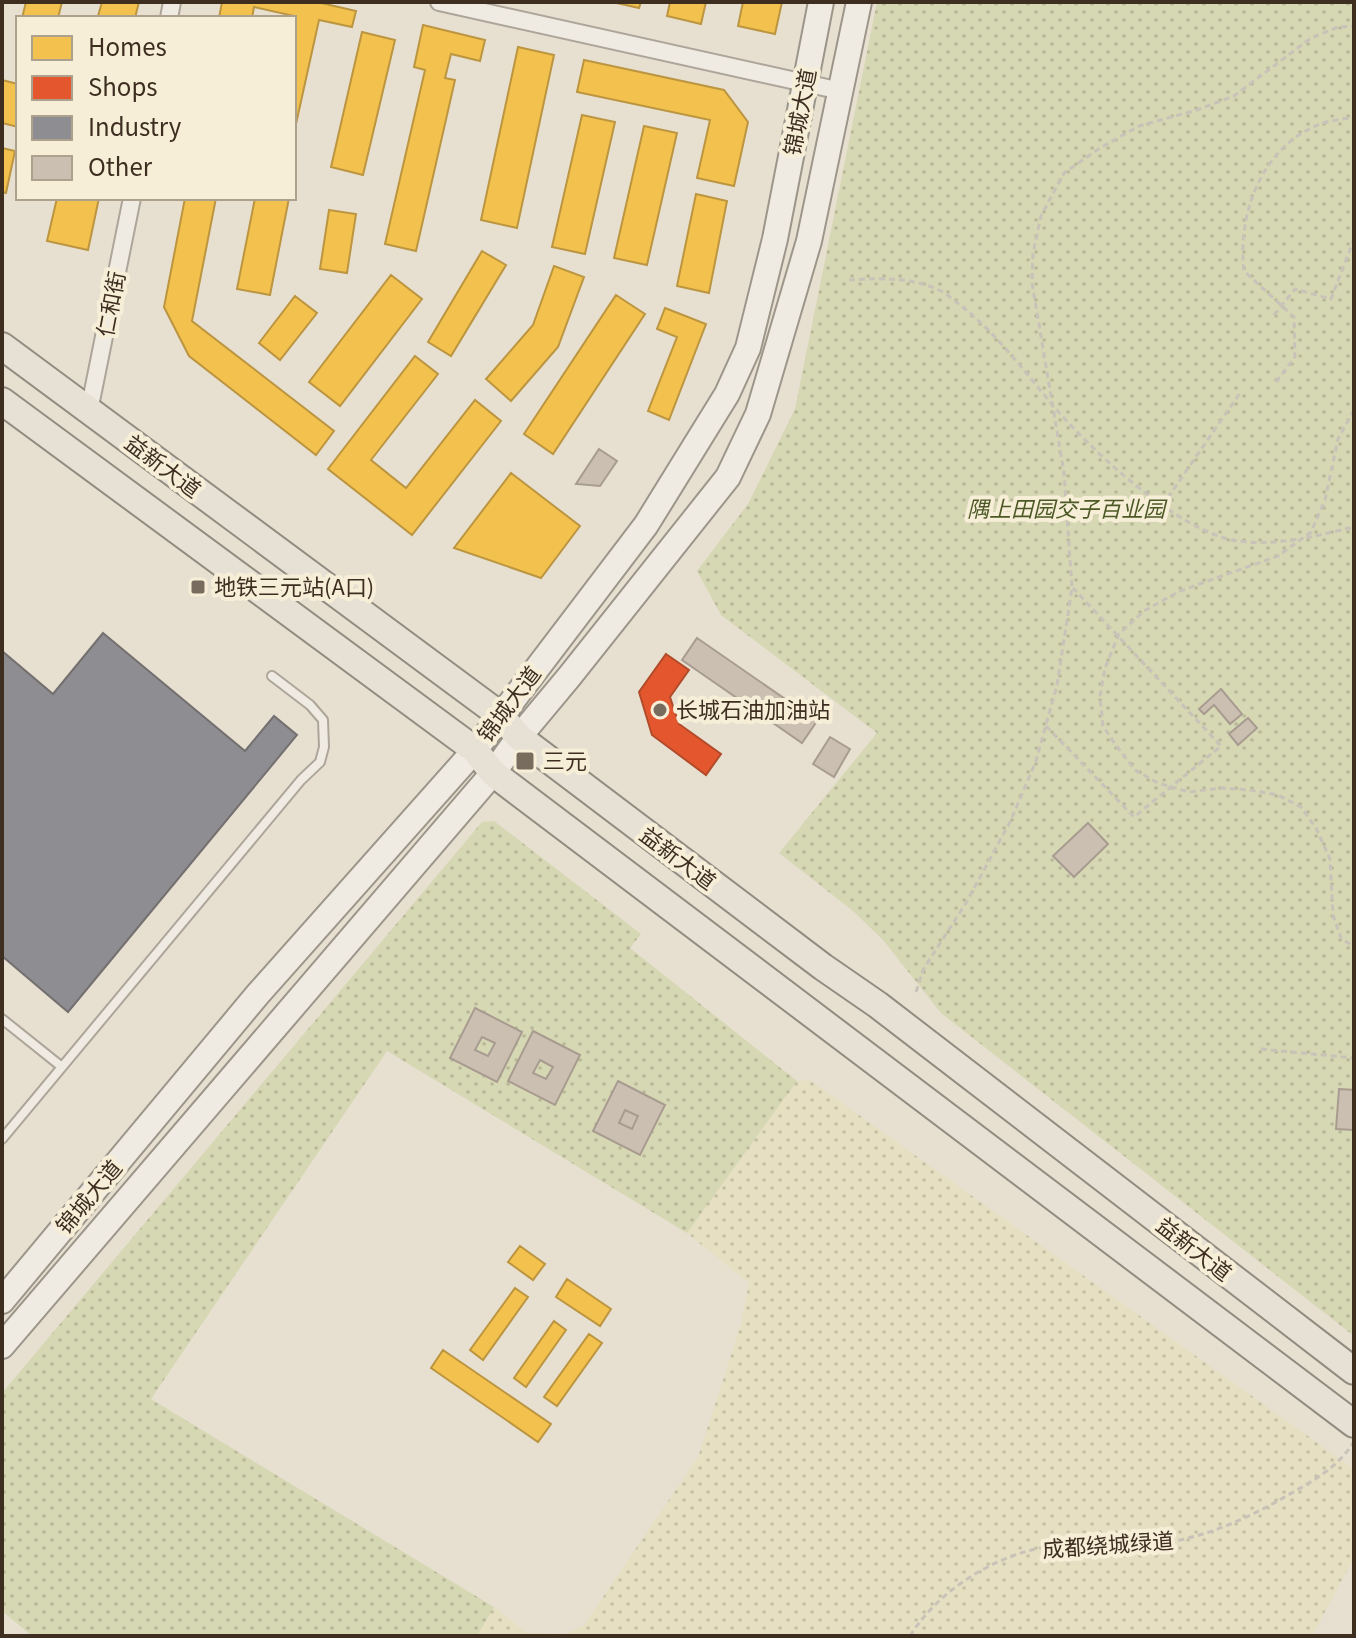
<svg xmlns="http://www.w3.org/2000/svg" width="1356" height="1638" font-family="Georgia,'Noto Sans SC',serif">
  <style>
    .farmland { fill: url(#farmland-dots) }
    .grass { fill: url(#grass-dots) }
    .homes { fill: #f2c14e; stroke: #bc9540; stroke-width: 2 }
    .shops { fill: #e4572e; stroke: #b24b2a; stroke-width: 2 }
    .industry { fill: #8d8d92; stroke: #757070; stroke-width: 2 }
    .building { fill: #cbbfb2; stroke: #a89c90; stroke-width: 2; fill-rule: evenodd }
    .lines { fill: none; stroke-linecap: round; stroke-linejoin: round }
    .lane-casing { stroke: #ada599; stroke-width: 12 }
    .street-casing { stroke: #ada599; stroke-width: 20 }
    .secondary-casing { stroke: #9c958a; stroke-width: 28 }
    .primary-casing { stroke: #928b80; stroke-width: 30 }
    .path { stroke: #c8c2b9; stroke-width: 3; stroke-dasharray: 6 4; stroke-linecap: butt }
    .lane { stroke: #efebe3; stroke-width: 8 }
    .street { stroke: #efebe3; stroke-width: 16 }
    .secondary { stroke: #efebe3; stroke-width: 24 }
    .primary { stroke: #e6e1d4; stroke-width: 26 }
    .poi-dot { fill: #786c5e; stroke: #f7eed8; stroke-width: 3 }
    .labels { text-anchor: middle; stroke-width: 8; stroke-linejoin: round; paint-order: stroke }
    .street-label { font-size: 22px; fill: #3d2e20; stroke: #f7eed8 }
    .park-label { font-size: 22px; font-style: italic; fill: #4d5a26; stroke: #f7eed8 }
    .poi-label { font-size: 22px; fill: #3d2e20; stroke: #f7eed8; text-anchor: start }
  </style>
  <defs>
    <pattern id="farmland-dots" width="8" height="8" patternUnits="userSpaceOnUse" patternTransform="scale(2)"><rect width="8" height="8" fill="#e6dfc2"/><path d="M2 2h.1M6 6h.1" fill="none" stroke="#c6c0a6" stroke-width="1.8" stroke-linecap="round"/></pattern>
    <pattern id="grass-dots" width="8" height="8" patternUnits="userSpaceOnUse" patternTransform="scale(2)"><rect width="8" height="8" fill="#d6d7b3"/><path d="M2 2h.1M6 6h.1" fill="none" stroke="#b9b99a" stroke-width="1.8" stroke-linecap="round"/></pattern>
  </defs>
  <rect width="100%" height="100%" fill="#e7e0d1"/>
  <!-- farmland -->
  <path class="farmland" d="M810 1080 1354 1469V1558L1312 1636H477L494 1607 527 1633 566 1634 584 1625 698 1457 741 1324 749 1283 687 1233 797 1081Z"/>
  <!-- grass -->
  <path class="grass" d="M877 2H1354V1336L941 1013 883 940 853 911 779 853 877 733 721 615 697 571 748 504 795 409Z
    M494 821 641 934 630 948 797 1081 687 1233 387 1051 151 1399 494 1607 477 1636H32L2 1611V1393L482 822Z"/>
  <!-- homes -->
  <path class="homes" d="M26 2H62L58 18H22Z
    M102 2H139L135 18 98 16Z
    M222 2H317L356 11 352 27 319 20 294 133V16L254 7 252 18H219Z
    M612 2H641L639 8Z
    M670 2H706L701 24 667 16Z
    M743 2H782L775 34 738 26Z
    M423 25 485 40 480 61 451 54 445 78 455 80 416 251 385 244 425 70 414 67Z
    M362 32 395 40 363 175 331 167Z
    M518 47 554 55 517 228 481 220Z
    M584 60 724 90 748 122 734 186 697 178 710 120 577 92Z
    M2 80 18 84V127L2 123Z
    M582 115 615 122 585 254 552 247Z
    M644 126 677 133 647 265 614 258Z
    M2 148 15 151 6 193 2 192Z
    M696 194 727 201 709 293 677 286Z
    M57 198H99L88 250 47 241Z
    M185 198H216L192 321 334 431 316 455 189 356 164 307Z
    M255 198H289L270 295 237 289Z
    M329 210 356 214 347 273 320 269Z
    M482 251 506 265 451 356 428 342Z
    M554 266 584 277 558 347 511 401 486 379 533 325Z
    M391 275 422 299 340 406 309 382Z
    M616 295 645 314 553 454 524 434Z
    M295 296 317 313 280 360 259 343Z
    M665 308 706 324 669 420 648 411 677 337 657 329Z
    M415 356 438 374 371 460 406 488 475 400 501 421 412 535 328 469Z
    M511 473 580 526 541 578 454 548Z
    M520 1246 545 1264 533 1280 508 1262Z
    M567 1279 611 1309 600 1326 556 1297Z
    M515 1288 528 1297 483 1360 470 1350Z
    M554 1321 566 1330 526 1387 514 1378Z
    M589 1334 602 1343 557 1406 544 1397Z
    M443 1350 551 1424 538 1442 431 1368Z"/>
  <!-- shops -->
  <path class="shops" d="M666 654 689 670 670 697 679 724 721 754 706 775 652 735 639 692Z"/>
  <!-- industry -->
  <path class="industry" d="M103 633 245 751 274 716 297 735 68 1012 2 956V651L53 694Z"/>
  <!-- building -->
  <path class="building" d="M599 449 617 461 600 486 576 484Z
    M697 638 817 721 802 743 682 660Z
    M1221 689 1242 714 1230 724 1214 705 1204 714 1199 709Z
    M1248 718 1257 728 1238 745 1229 734Z
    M830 737 850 749 834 777 813 764Z
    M1088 823 1108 844 1074 877 1053 856Z
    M475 1008 522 1032 497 1082 450 1058ZM482 1037 495 1043 488 1056 475 1050Z
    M533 1031 580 1055 555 1105 508 1081ZM540 1060 553 1067 546 1079 533 1073Z
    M618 1081 665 1105 640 1155 593 1131ZM625 1110 638 1116 632 1129 619 1123Z
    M1339 1089 1354 1090V1130L1336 1129Z
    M625 1110 638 1116 632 1129 619 1123Z"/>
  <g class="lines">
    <!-- lane casing -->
    <g class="lane-casing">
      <path id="lane" d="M2 1019 62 1067
        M2 1139 301 780 320 762 324 747 323 720 310 705 272 676"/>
    </g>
    <!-- street casing -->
    <g class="street-casing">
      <path id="street" d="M439 2 841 91
        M169 18 172 2
        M89 411 132 198"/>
    </g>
    <!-- secondary casing -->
    <g class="secondary-casing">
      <path id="secondary" d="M2 1301 258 994 475 750 646 525 727 394 748 348 775 239 821 2
        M2 1346 493 773 519 737 569 677 728 477 758 414 809 241 859 2"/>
    </g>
    <!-- primary casing -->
    <g class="primary-casing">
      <path id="primary" d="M2 346 500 715 519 737 823 967 878 1005 1354 1371
        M2 401 475 750 493 773 1354 1424"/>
    </g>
    <!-- path -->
    <path class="path" d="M849 280C879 278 911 277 939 290 946 293 953 300 959 304 995 332 1021 367 1050 402 1087 447 1179 533 1238 541 1258 544 1279 542 1299 539
      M1274 315 1295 289 1331 299 1354 239
      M1276 382 1295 357 1294 317 1244 271C1237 212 1263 144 1323 123 1333 120 1344 119 1354 117
      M1354 410 1338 439 1325 500 1311 532 1278 556 1180 591 1144 611 1119 634 1105 668 1100 696 1103 726 1115 744 1135 770 1158 783 1189 792 1221 788 1249 790 1278 795 1301 807 1316 828 1330 859 1333 915 1341 938 1354 947
      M1162 506 1240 393
      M1306 538 1354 527
      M1046 726 1134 817 1221 746 1073 588
      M916 992 923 970 966 903 1010 822 1036 761 1057 685 1072 588 1064 473 1032 283 1033 253 1041 216 1064 173 1100 148 1139 126 1197 110 1234 96 1311 38 1338 27 1354 26
      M1261 1049 1354 1058
      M910 1636C943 1583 1012 1545 1073 1544 1098 1544 1122 1548 1146 1545 1197 1541 1244 1521 1288 1495 1313 1481 1337 1468 1353 1443"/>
    <!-- lane -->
    <use href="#lane" class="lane"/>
    <!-- street -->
    <use href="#street" class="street"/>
    <!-- secondary -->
    <use href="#secondary" class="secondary"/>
    <!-- primary -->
    <use href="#primary" class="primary"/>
  </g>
  <!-- markers -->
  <g class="poi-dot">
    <rect x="190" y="579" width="16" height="16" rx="4"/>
    <circle cx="660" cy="710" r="8"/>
    <rect x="515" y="751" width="20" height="20" rx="4"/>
  </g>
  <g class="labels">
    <!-- street labels -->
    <g class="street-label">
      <text transform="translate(800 112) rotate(-79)" y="8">锦城大道</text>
      <text transform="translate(111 304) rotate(-79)" y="8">仁和街</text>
      <text transform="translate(163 466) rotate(37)" y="8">益新大道</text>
      <text transform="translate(509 704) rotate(-53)" y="8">锦城大道</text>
      <text transform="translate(678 858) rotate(37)" y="8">益新大道</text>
      <text transform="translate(89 1197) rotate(-50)" y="8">锦城大道</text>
      <text transform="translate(1194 1249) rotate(38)" y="8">益新大道</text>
      <text transform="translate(1108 1545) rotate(-4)" y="8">成都绕城绿道</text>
    </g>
    <!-- park labels -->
    <g class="park-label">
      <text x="1066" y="517">隅上田园交子百业园</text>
    </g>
    <!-- poi labels -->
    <g class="poi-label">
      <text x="214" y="595">地铁三元站(A口)</text>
      <text x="676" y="718">长城石油加油站</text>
      <text x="543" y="769">三元</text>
    </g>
  </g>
  <!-- border -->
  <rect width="1356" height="1638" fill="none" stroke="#3d2e20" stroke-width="8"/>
  <!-- legend -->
  <rect x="16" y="16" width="280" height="184" fill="#f7eed8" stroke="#ada18e" stroke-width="2"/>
  <rect x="32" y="36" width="40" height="24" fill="#f2c14e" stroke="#ada18e" stroke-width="2"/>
  <text x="88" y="56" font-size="24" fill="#3d2e20">Homes</text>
  <rect x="32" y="76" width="40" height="24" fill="#e4572e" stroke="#ada18e" stroke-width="2"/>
  <text x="88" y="96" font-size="24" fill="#3d2e20">Shops</text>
  <rect x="32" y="116" width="40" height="24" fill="#8d8d92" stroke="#ada18e" stroke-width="2"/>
  <text x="88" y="136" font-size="24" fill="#3d2e20">Industry</text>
  <rect x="32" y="156" width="40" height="24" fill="#cbbfb2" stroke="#ada18e" stroke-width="2"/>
  <text x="88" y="176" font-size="24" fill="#3d2e20">Other</text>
</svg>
